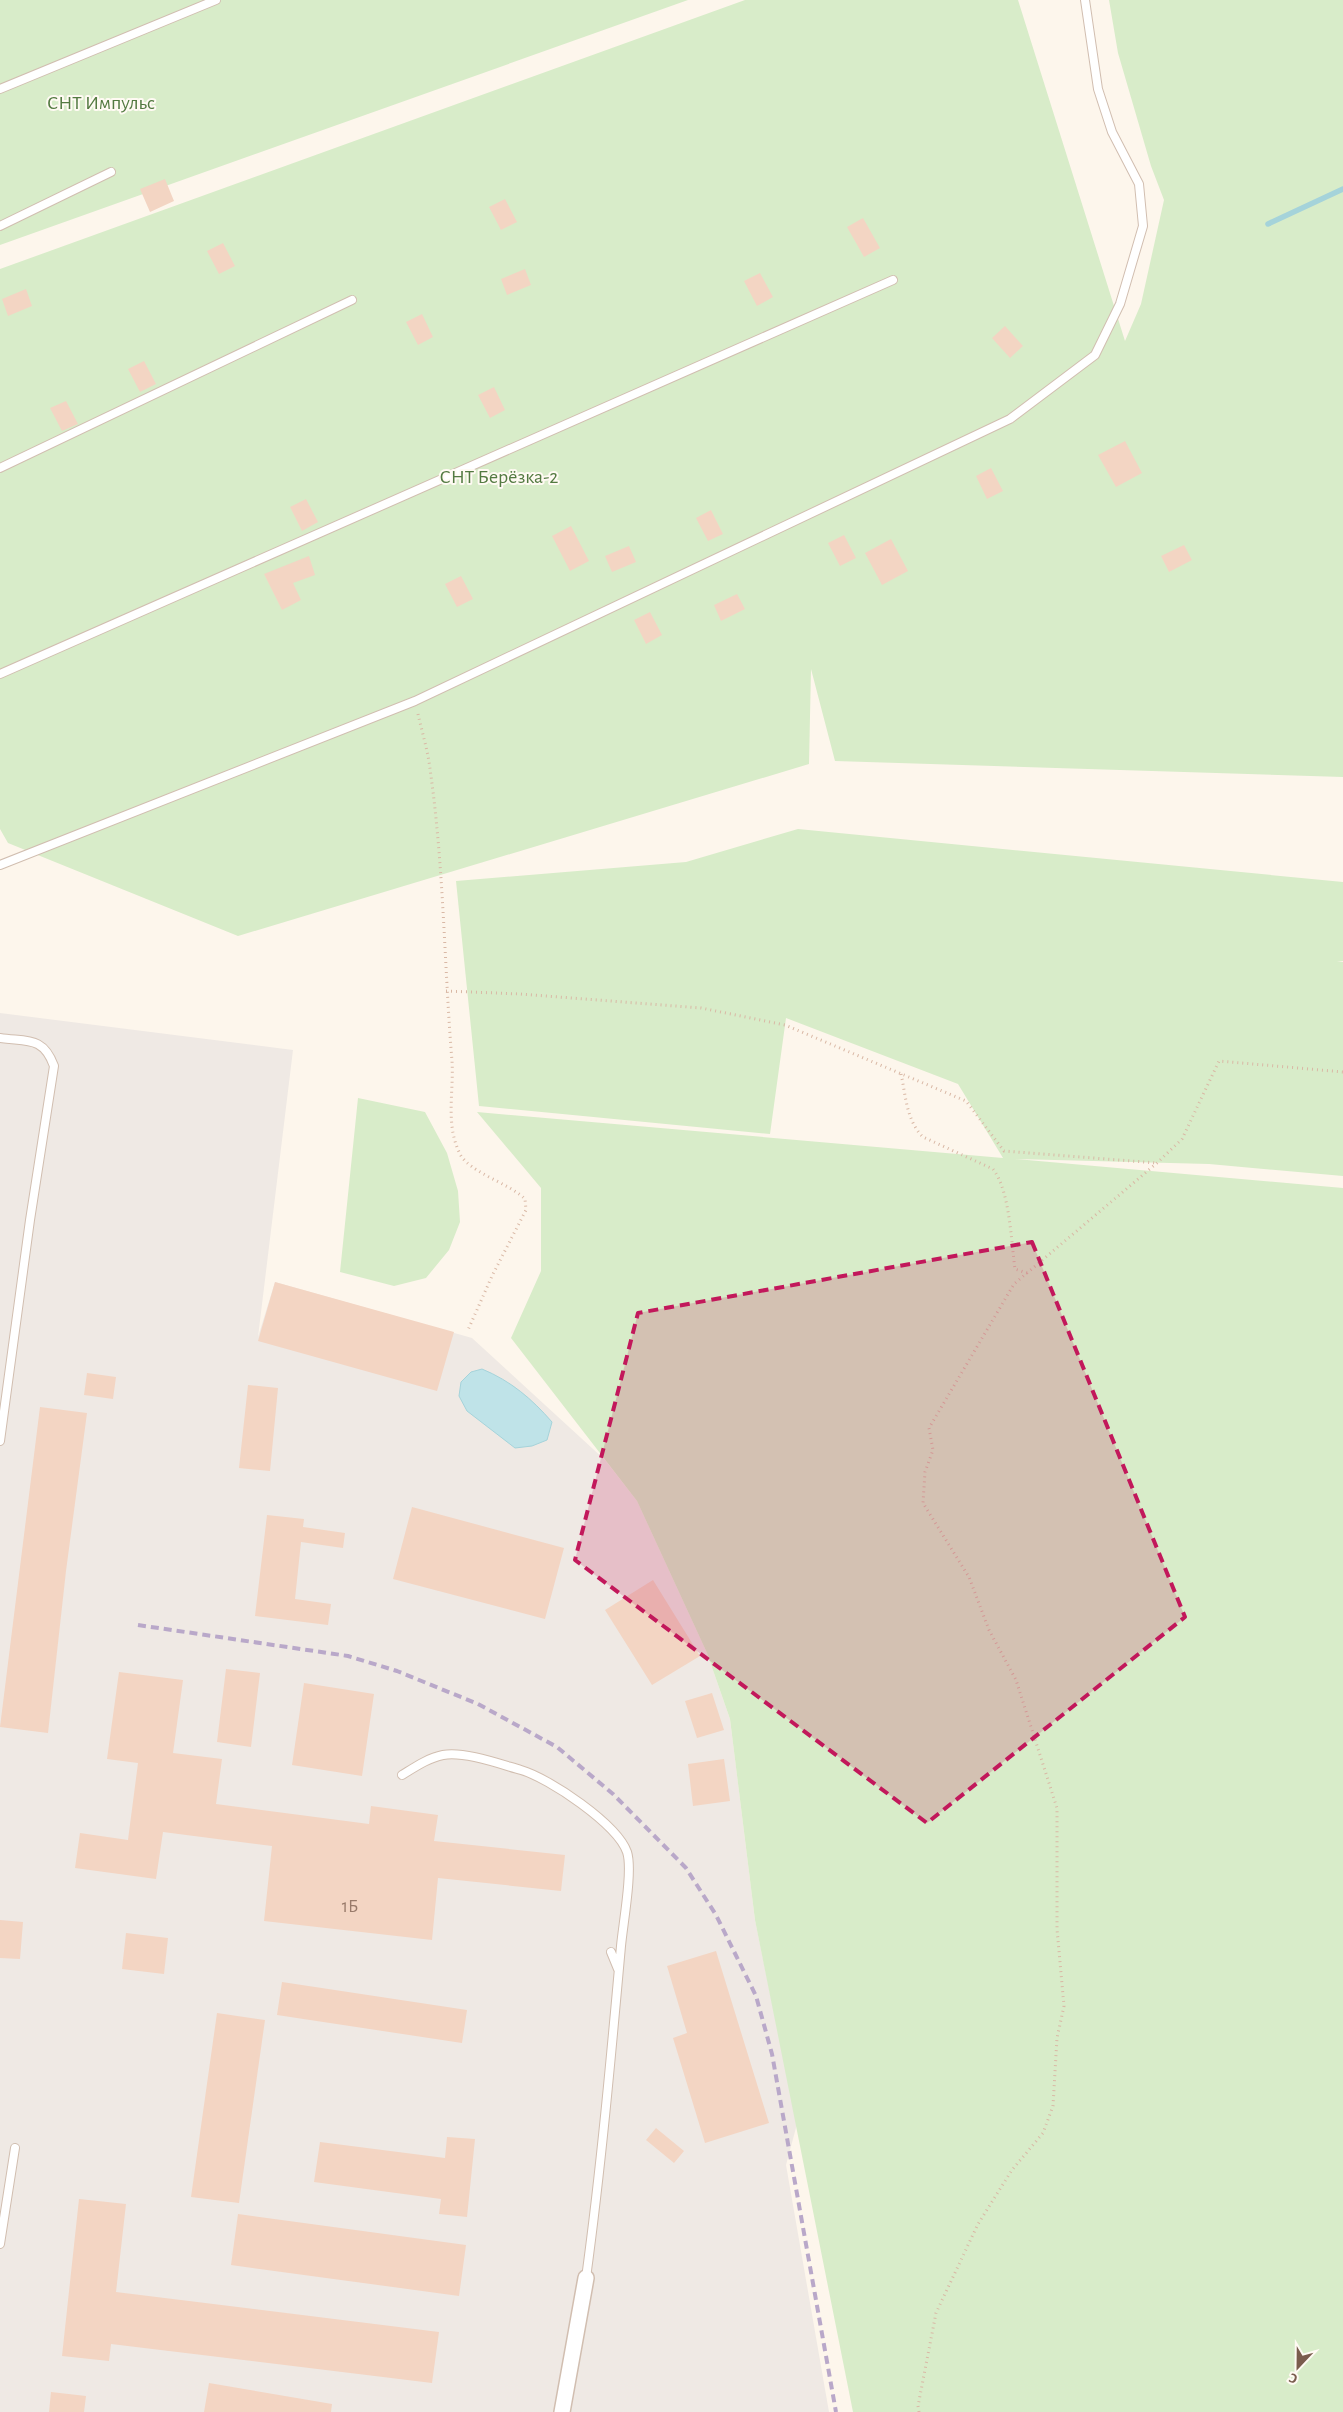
<svg xmlns="http://www.w3.org/2000/svg" width="1343" height="2412" font-family="'Alegreya Sans',sans-serif">
  <style>
    .industrial { fill: #efe9e4 }
    .green { fill: #d8ecc9 }
    .water { fill: #bfe3e8; stroke: #a5d3da }
    .lines { fill: none; stroke-linecap: round; stroke-linejoin: round }
    .stream { stroke: #a5d3da; stroke-width: 5.5 }
    .building { fill: #f3d5c3 }
    .service-casing { stroke: #d1beb0; stroke-width: 10 }
    .minor-casing { stroke: #d1beb0; stroke-width: 18 }
    .path { stroke: #d9b8a5; stroke-width: 3; stroke-dasharray: 1 4; stroke-linecap: butt }
    .service { stroke: #fff; stroke-width: 8 }
    .minor { stroke: #fff; stroke-width: 15 }
    .rail { stroke: #b9a8c9; stroke-width: 4; stroke-dasharray: 8 5; stroke-linecap: butt }
    .marked { fill: #c2185b; fill-opacity: 0.2; stroke: #c2185b; stroke-width: 4; stroke-dasharray: 10 6; stroke-linejoin: round }
    .labels { text-anchor: middle; stroke-width: 4; stroke-linejoin: round; paint-order: stroke }
    .number-label { font-size: 18px; fill: #987a6a }
    .park-label { font-size: 20px; fill: #537a41; stroke: #fffaf3 }
  </style>
  <rect width="100%" height="100%" fill="#fdf6ec"/>
  <!-- industrial -->
  <path class="industrial" d="M0 1013 293 1050 258 1337 275 1282 472 1338 605 1460 637 1501 707 1653 730 1719 755 1920 797 2124 786 2165 829 2412H0Z"/>
  <!-- green -->
  <path class="green" d="M0 0H688L0 245Z
    M745 0H1018L1125 341 1141 304 1164 200 1151 166 1118 53 1109 0H1343V777L835 761 811 669 809 764 238 936 8 843 0 829V269Z
    M798 829 1343 882V961H1337L1343 962V1176L1209 1164 1015 1159 1343 1188V2412H853L755 1920 730 1719 707 1653 637 1501 511 1338 541 1271V1188L477 1112 1003 1158 958 1084 786 1018 770 1134 479 1106 456 881 686 862Z
    M358 1098 425 1112 447 1153 458 1191 460 1222 449 1250 426 1278 394 1286 340 1272Z"/>
  <!-- water -->
  <path class="water" d="M482 1369C511 1381 532 1399 552 1422L547 1440 532 1446 515 1448 467 1411 459 1396 461 1382 471 1372Z"/>
  <g class="lines">
    <!-- stream -->
    <path class="stream" d="M1268 224 1343 189"/>
  </g>
  <!-- building -->
  <path class="building" d="M165 179 174 201 150 212 140 189Z
    M505 199 517 222 501 230 489 207Z
    M863 218 880 248 864 257 847 227Z
    M223 243 235 266 219 274 207 251Z
    M525 269 531 285 507 295 501 279Z
    M760 273 773 297 757 306 744 281Z
    M26 289 32 306 8 316 2 299Z
    M422 314 433 337 418 345 406 322Z
    M1005 326 1023 346 1010 358 992 338Z
    M144 361 156 384 140 392 128 369Z
    M494 387 505 410 490 418 478 395Z
    M66 401 78 424 62 431 50 408Z
    M1125 441 1142 473 1116 487 1098 455Z
    M991 468 1003 491 987 499 976 476Z
    M306 499 318 522 302 531 290 507Z
    M711 510 723 534 708 541 696 518Z
    M571 526 589 561 570 571 552 536Z
    M844 535 856 558 840 566 828 543Z
    M891 539 908 571 882 585 865 553Z
    M1184 545 1192 560 1169 572 1161 556Z
    M629 546 636 562 612 572 605 556Z
    M309 556 315 575 293 583 301 600 282 610 264 574Z
    M461 576 473 599 457 607 445 584Z
    M737 594 745 609 721 621 714 605Z
    M650 612 662 635 646 644 634 620Z
    M275 1282 454 1332 437 1391 258 1341Z
    M87 1373 116 1377 113 1399 84 1395Z
    M248 1385 278 1388 270 1471 239 1468Z
    M40 1407 87 1413 66 1571 48 1733 0 1727Z
    M412 1507 564 1548 545 1619 393 1579Z
    M267 1515 304 1519 303 1527 345 1533 343 1548 301 1542 295 1599 331 1604 328 1625 255 1616Z
    M653 1580 700 1656 652 1685 605 1610Z
    M226 1669 260 1673 251 1747 217 1742Z
    M119 1672 183 1680 173 1753 222 1759 216 1804 369 1824 371 1806 438 1815 434 1841 565 1855 561 1891 438 1878 432 1940 264 1921 272 1846 163 1832 156 1879 75 1868 80 1833 128 1840 138 1763 107 1759Z
    M304 1683 374 1694 362 1776 292 1765Z
    M712 1693 724 1730 697 1738 685 1701Z
    M724 1759 730 1801 693 1806 688 1764Z
    M0 1920 23 1922 20 1959 0 1958Z
    M126 1933 168 1938 164 1974 122 1969Z
    M716 1951 769 2123 705 2143 673 2038 687 2033 667 1966Z
    M282 1982 467 2010 462 2043 277 2015Z
    M217 2013 265 2020 239 2203 191 2197Z
    M656 2128 684 2151 674 2163 646 2140Z
    M447 2137 475 2139 467 2217 439 2214 441 2199 314 2182 320 2142 445 2158Z
    M79 2199 126 2204 116 2292 439 2332 432 2383 111 2344 109 2361 62 2356Z
    M238 2214 466 2245 459 2296 231 2265Z
    M209 2383 332 2404 331 2412H204Z
    M51 2392 86 2396 84 2412H49Z"/>
  <g class="lines">
    <!-- service casing -->
    <g class="service-casing">
      <path id="service" d="M0 89 216 0
        M0 226 111 172
        M0 468 352 300
        M0 674 893 280
        M0 865 415 701 1010 419 1095 355 1120 304 1143 226 1139 184 1112 132 1098 89 1085 0
        M0 1038C27 1042 43 1036 54 1066L30 1220 0 1441
        M402 1775C415 1767 428 1758 443 1755 464 1751 500 1764 521 1770 549 1778 617 1824 627 1852 633 1870 623 1924 621 1946 611 2057 601 2168 586 2278
        M611 1952 618 1969
        M0 2244 15 2148"/>
    </g>
    <!-- minor casing -->
    <g class="minor-casing">
      <path id="minor" d="M562 2412 586 2278"/>
    </g>
    <!-- path -->
    <path class="path" d="M418 714C422 732 428 751 430 769 444 866 444 964 452 1061 454 1092 445 1124 460 1154 470 1173 509 1183 525 1199L526 1210 492 1276 468 1330
      M446 991 520 994 701 1008 785 1025 966 1101 1004 1151 1157 1163
      M901 1074C906 1096 906 1120 923 1137L993 1169C1010 1191 1011 1241 1015 1269L1027 1273
      M919 2412 918 2406 936 2313 978 2224 1012 2170 1043 2133 1053 2106 1057 2038 1064 2006 1057 1929V1808L1016 1680 989 1630 969 1577 923 1503 925 1472 933 1450 929 1428 1014 1284 1157 1163 1182 1139 1219 1061 1343 1072"/>
    <!-- service -->
    <use href="#service" class="service"/>
    <!-- minor -->
    <use href="#minor" class="minor"/>
    <!-- rail -->
    <path class="rail" d="M138 1625 348 1656 397 1671 478 1704 557 1747 613 1794 686 1868 716 1915 756 1996 772 2054 836 2412"/>
  </g>
  <!-- marked area -->
  <path class="marked" d="M1032 1242 1185 1617 927 1823 575 1560 638 1313Z"/>
  <g class="labels">
    <!-- number labels -->
    <g class="number-label">
      <text x="350" y="1912">1Б</text>
    </g>
    <!-- park labels -->
    <g class="park-label">
      <text x="101" y="109">СНТ Импульс</text>
      <text x="499" y="483">СНТ Берёзка-2</text>
    </g>
  </g>
  <!-- north arrow -->
  <g transform="translate(1298 2367) rotate(202)" stroke="#fffaf3" stroke-width="4" paint-order="stroke">
  <path d="M0-4L9 19L0 12L-9 19Z" fill="#7a5c4d"/>
  <text y="-8" font-size="14" font-weight="bold" text-anchor="middle" fill="#7a5c4d">С</text>
  </g>
</svg>
